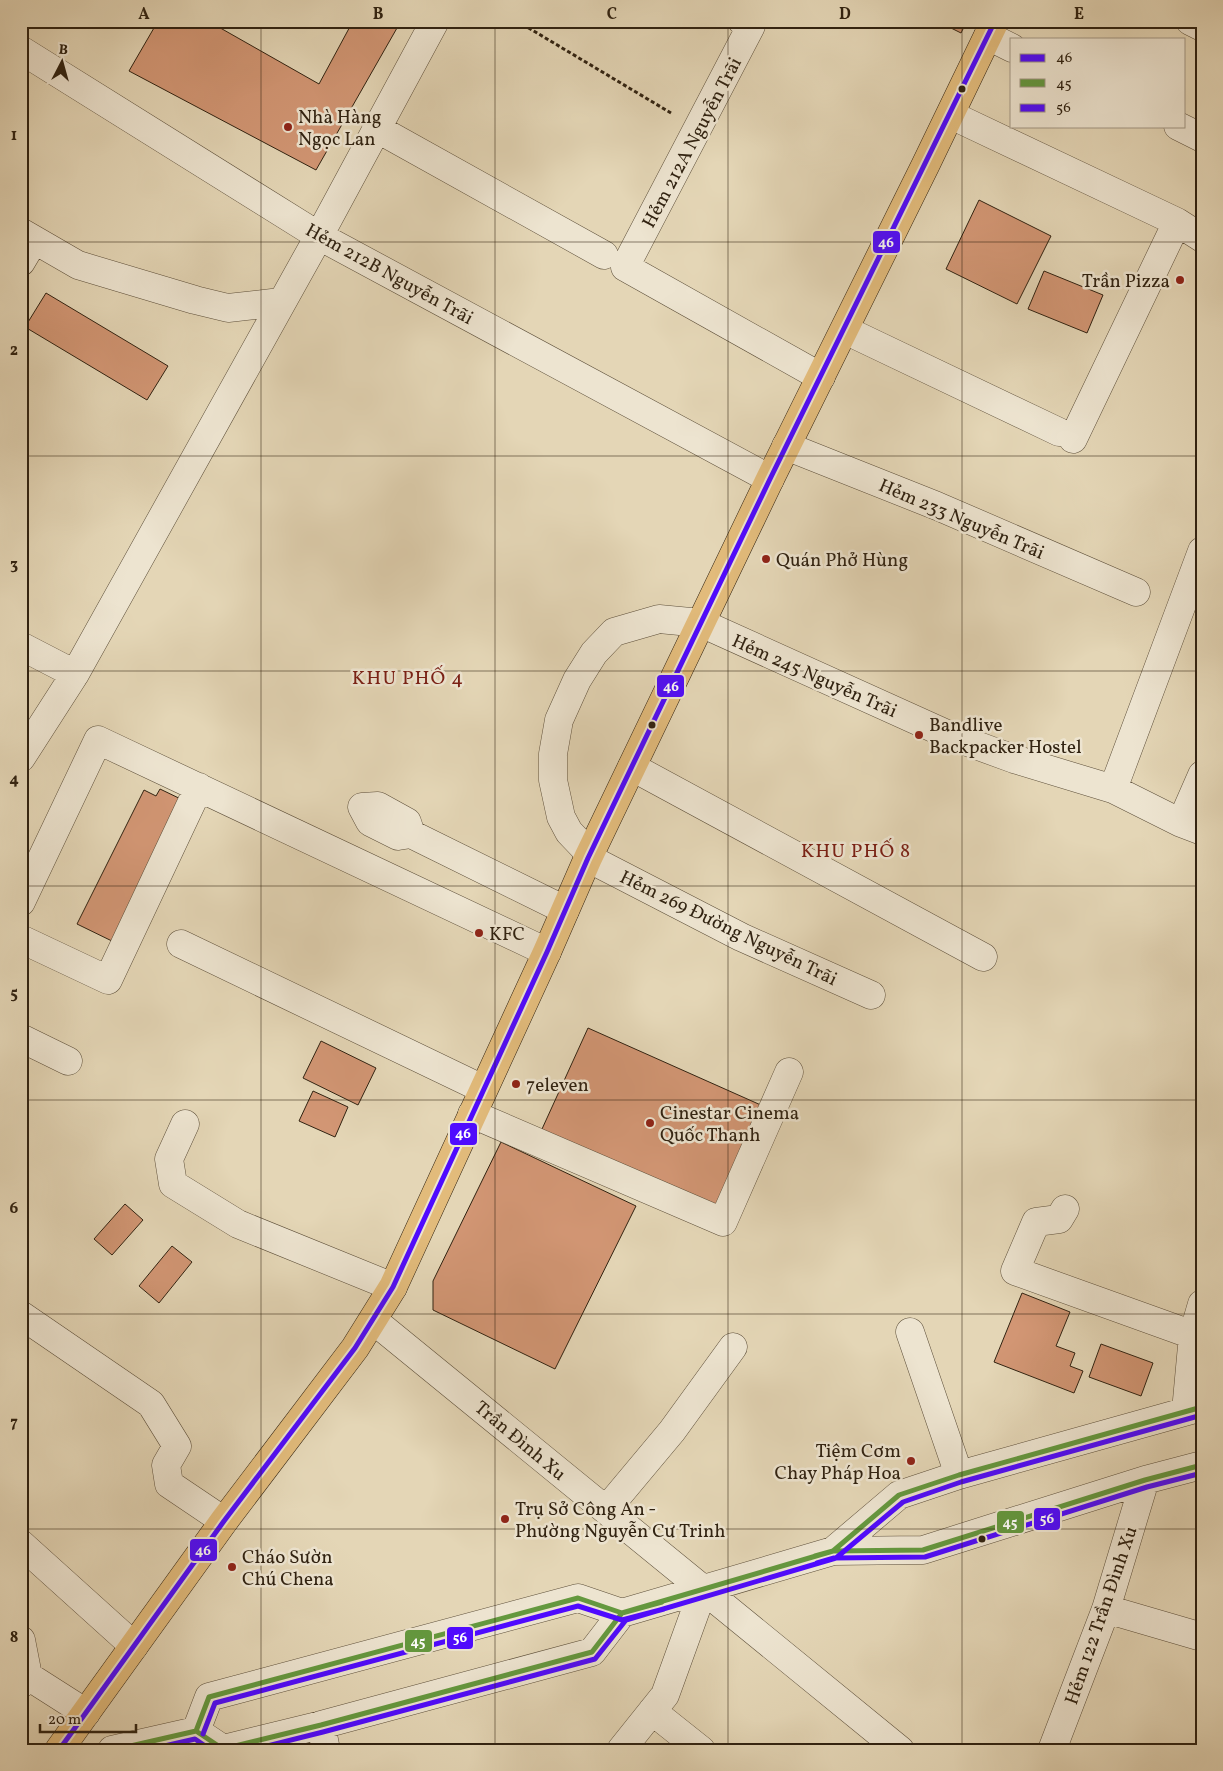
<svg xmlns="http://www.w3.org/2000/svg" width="1223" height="1771" font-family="Vollkorn,serif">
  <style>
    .building { fill: #d29674; stroke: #302211 }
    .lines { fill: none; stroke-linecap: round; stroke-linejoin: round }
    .minor-casing { stroke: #5d4f3a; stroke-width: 29 }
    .major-casing { stroke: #302211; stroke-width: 29 }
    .path { stroke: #302211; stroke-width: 3; stroke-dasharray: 4 2.5; stroke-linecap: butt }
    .minor { stroke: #ede4d0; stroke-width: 28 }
    .major { stroke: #e2bb7b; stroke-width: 28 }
    .bus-1-casing { stroke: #ede4d0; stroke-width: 9 }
    .bus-2-casing { stroke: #ede4d0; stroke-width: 9 }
    .bus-3-casing { stroke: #ede4d0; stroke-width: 9 }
    .bus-1 { stroke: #4f0aff; stroke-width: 5 }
    .bus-2 { stroke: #64983e; stroke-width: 5 }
    .bus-3 { stroke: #4f0aff; stroke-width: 5 }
    .grid { fill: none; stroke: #302211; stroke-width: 1; stroke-opacity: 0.55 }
    .bus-dot { fill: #302211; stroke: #ede4d0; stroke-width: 2 }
    .poi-dot { fill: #8f2418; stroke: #ede4d0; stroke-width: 2 }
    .labels { text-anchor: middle; stroke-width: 5; stroke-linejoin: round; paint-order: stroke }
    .poi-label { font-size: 19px; fill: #302211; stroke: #ede4d0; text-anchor: start }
    .street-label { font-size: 19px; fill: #302211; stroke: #ede4d0 }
    .neighbourhood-label { font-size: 20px; letter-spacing: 1px; fill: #7a1f14; stroke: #ede4d0 }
    .line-badge { stroke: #ede4d0; stroke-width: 2 }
    .badge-label { font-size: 14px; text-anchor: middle; font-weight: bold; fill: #fff }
    .neatline { fill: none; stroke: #302211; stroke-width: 2 }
    .grid-label { font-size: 16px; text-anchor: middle; font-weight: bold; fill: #302211 }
  </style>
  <rect width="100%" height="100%" fill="#e4d6b6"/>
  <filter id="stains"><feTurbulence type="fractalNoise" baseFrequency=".004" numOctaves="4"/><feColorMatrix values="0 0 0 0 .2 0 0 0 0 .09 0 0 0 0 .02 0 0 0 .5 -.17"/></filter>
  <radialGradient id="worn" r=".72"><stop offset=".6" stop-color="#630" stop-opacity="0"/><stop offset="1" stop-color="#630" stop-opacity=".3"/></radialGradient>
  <!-- building -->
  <path class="building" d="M158 21H208L319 84 353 21H401L316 170 129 71Z
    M937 21H967L961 33Z
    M979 200 1051 236 1017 304 946 269Z
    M1044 271 1103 295 1087 333 1028 309Z
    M46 293 168 366 147 400 25 327Z
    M160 789 187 802 116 943 77 924 144 790 156 796Z
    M588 1028 763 1106 713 1218 537 1140Z
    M321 1041 376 1068 358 1105 303 1078Z
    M313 1091 348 1107 335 1137 299 1121Z
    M501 1142 636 1206 555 1369 433 1310V1281Z
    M125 1204 143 1220 112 1255 94 1239Z
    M172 1246 192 1262 159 1303 139 1286Z
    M1022 1293 1070 1312 1056 1346 1075 1353 1070 1366 1083 1371 1074 1393 994 1362Z
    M1101 1344 1153 1363 1141 1396 1089 1377Z"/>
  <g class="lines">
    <!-- minor casing -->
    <g class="minor-casing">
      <path id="minor" d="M742 21 751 26 625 267 821 377
        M1190 21 1202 27
        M988 36 1012 48
        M21 50 319 236 770 479
        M951 115 1177 222 1202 238
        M1178 126 1202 138
        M376 128 604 255
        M21 232 78 265 195 300 228 308 281 302
        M21 262 34 240
        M845 330 1059 432
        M1073 439 1177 222
        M786 446 937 506 1136 592
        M21 646 75 674
        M21 758 75 674 319 236 435 21
        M632 767 983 957
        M1113 789 1202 551
        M1181 823 1202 775
        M411 834 407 822 378 806 362 807 370 822 398 836 411 834 565 910
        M590 854 569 832 561 817 553 780V754L559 720 577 680 594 653 614 632 659 619 701 623 951 736 1014 759 1113 789 1181 823 1202 831
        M588 858 741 937 871 995
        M21 902 98 740 547 952
        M21 939 108 980 199 787
        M181 944 483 1089
        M21 1038 68 1061
        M472 1114 723 1222 789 1072
        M185 1124 169 1159 173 1184 238 1224 393 1287
        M1065 1209 1059 1219 1036 1222 1015 1271 1193 1335
        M21 1315 151 1404 177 1446 166 1465 169 1484 224 1521
        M373 1320 900 1750
        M910 1332 959 1475
        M1186 1411 1193 1335 1202 1304
        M606 1510 672 1431 733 1347
        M21 1544 134 1646
        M833 1551 899 1495 959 1475 1202 1407
        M1106 1609 1202 1637
        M21 1640 28 1676 21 1684
        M28 1676 86 1713
        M652 1711 701 1750
        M321 1725 326 1750
        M196 1731 209 1697 578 1598 622 1613 833 1551 923 1550 1145 1480 1202 1465
        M112 1750 196 1731 223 1749 321 1725 592 1652 622 1613
        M621 1750 665 1695 703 1590
        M1052 1750 1106 1609 1145 1480"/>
    </g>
    <!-- major casing -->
    <g class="major-casing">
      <path id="major" d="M59 1750 224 1521 355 1348 393 1287 547 952 588 858 770 479 925 166 995 21"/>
    </g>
    <!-- path -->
    <path class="path" d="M517 21 671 113"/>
    <!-- minor -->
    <use href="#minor" class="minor"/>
    <!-- major -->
    <use href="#major" class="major"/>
    <!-- bus-1 casing -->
    <g class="bus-1-casing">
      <path id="bus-1" d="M59 1750 224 1521 355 1348 393 1287 547 952 588 858 770 479 995 21"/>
    </g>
    <!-- bus-2 casing -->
    <g class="bus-2-casing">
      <path id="bus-2" d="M815 1556 833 1551 923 1550 1145 1480 1202 1465
        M196 1731 209 1697 578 1598 622 1613 662 1602
        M113 1750 196 1731 223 1749 321 1725 592 1652 622 1613 833 1551 899 1495 959 1475 1202 1407"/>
    </g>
    <!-- bus-3 casing -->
    <g class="bus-3-casing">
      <path id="bus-3" d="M817 1563 834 1558 925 1557 1147 1487 1202 1473
        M203 1734 215 1703 578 1606 622 1620 664 1609
        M147 1750 195 1739 211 1750
        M251 1750 323 1732 595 1659 626 1620 836 1558 903 1502 961 1482 1202 1415"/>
    </g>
    <!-- bus-1 -->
    <use href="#bus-1" class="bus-1"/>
    <!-- bus-2 -->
    <use href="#bus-2" class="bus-2"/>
    <!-- bus-3 -->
    <use href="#bus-3" class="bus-3"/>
  </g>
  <!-- grid -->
  <path class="grid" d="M261 21V1750M495 21V1750M728 21V1750M962 21V1750M21 242H1202M21 456H1202M21 671H1202M21 886H1202M21 1100H1202M21 1314H1202M21 1529H1202"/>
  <!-- markers -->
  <g class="bus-dot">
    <circle cx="962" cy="89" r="4.5"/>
    <circle cx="652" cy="725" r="4.5"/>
    <circle cx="982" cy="1539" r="4.5"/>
  </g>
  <g class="poi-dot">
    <circle cx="288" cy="127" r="5"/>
    <circle cx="1180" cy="280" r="5"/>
    <circle cx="766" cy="559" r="5"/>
    <circle cx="919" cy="735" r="5"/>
    <circle cx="479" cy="933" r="5"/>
    <circle cx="516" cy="1084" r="5"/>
    <circle cx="650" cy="1123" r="5"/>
    <circle cx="911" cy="1461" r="5"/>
    <circle cx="505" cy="1519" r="5"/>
    <circle cx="232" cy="1567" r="5"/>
  </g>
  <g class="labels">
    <!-- poi labels -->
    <g class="poi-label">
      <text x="298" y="123">Nhà Hàng<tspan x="298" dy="22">Ngọc Lan</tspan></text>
      <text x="1170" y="287" text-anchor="end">Trần Pizza</text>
      <text x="776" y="566">Quán Phở Hùng</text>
      <text x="929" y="731">Bandlive<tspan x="929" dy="22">Backpacker Hostel</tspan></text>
      <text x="489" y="940">KFC</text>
      <text x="526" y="1091">7eleven</text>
      <text x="660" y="1119">Cinestar Cinema<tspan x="660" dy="22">Quốc Thanh</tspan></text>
      <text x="901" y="1457" text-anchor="end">Tiệm Cơm<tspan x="901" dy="22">Chay Pháp Hoa</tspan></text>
      <text x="515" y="1515">Trụ Sở Công An -<tspan x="515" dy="22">Phường Nguyễn Cư Trinh</tspan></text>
      <text x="242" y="1563">Cháo Sườn<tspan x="242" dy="22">Chú Chena</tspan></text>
    </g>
    <!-- street labels -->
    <g class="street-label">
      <text transform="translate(691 142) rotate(-62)" y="7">Hẻm 212A Nguyễn Trãi</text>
      <text transform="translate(390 273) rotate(29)" y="7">Hẻm 212B Nguyễn Trãi</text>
      <text transform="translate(962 518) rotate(23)" y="7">Hẻm 233 Nguyễn Trãi</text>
      <text transform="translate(815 675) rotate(24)" y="7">Hẻm 245 Nguyễn Trãi</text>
      <text transform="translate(729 927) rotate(26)" y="7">Hẻm 269 Đường Nguyễn Trãi</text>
      <text transform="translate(521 1440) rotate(40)" y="7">Trần Ðình Xu</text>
      <text transform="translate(1100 1615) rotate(-71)" y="7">Hẻm 122 Trần Ðình Xu</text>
    </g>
    <!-- neighbourhood labels -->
    <g class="neighbourhood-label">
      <text x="408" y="684">KHU PHỐ 4</text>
      <text x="856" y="857">KHU PHỐ 8</text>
    </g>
  </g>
  <g class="line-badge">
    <rect x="872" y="230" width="29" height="24" rx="5" fill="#4f0aff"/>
    <rect x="656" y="674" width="29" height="24" rx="5" fill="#4f0aff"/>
    <rect x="449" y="1122" width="29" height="24" rx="5" fill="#4f0aff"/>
    <rect x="1033" y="1507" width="28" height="24" rx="5" fill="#4f0aff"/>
    <rect x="996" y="1510" width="29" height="24" rx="5" fill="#64983e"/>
    <rect x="189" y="1538" width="29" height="24" rx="5" fill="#4f0aff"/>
    <rect x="446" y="1626" width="28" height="24" rx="5" fill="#4f0aff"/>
    <rect x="404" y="1629" width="29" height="24" rx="5" fill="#64983e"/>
  </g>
  <g class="badge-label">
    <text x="886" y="247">46</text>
    <text x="671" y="691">46</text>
    <text x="463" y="1138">46</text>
    <text x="1047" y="1523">56</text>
    <text x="1010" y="1527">45</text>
    <text x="203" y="1555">46</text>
    <text x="460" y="1642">56</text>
    <text x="418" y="1646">45</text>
  </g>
  <!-- margin -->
  <rect width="1223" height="1771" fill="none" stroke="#e4d6b6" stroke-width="55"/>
  <!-- legend -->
  <rect x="1010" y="38" width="175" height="90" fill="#ede4d0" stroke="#a19684"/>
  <rect x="1020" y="54" width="25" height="8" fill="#4f0aff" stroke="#a19684"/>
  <text x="1056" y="62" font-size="15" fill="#302211">46</text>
  <rect x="1020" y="79" width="25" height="8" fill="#64983e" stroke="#a19684"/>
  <text x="1056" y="88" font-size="15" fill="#302211">45</text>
  <rect x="1020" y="104" width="25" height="8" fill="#4f0aff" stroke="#a19684"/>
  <text x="1056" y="112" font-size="15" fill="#302211">56</text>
  <!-- north arrow -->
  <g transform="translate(62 62) rotate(6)" stroke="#ede4d0" stroke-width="4" paint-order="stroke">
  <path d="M0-4L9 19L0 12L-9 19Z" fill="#302211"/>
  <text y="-8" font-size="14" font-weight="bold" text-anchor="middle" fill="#302211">B</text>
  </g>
  <!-- scale -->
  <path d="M40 1724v8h96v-8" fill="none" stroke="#302211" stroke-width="2.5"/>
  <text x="48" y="1724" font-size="15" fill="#302211" stroke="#ede4d0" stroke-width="4" paint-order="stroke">20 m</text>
  <rect x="28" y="28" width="1168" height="1716" class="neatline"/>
  <g class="grid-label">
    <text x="144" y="19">A</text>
    <text x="378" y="19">B</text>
    <text x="612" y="19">C</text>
    <text x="845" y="19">D</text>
    <text x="1079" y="19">E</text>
    <text x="14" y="140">1</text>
    <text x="14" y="355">2</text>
    <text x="14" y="569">3</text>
    <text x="14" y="784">4</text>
    <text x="14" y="998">5</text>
    <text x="14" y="1213">6</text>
    <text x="14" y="1427">7</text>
    <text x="14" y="1642">8</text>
  </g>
  <rect width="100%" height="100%" filter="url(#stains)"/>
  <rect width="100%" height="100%" fill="url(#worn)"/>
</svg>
